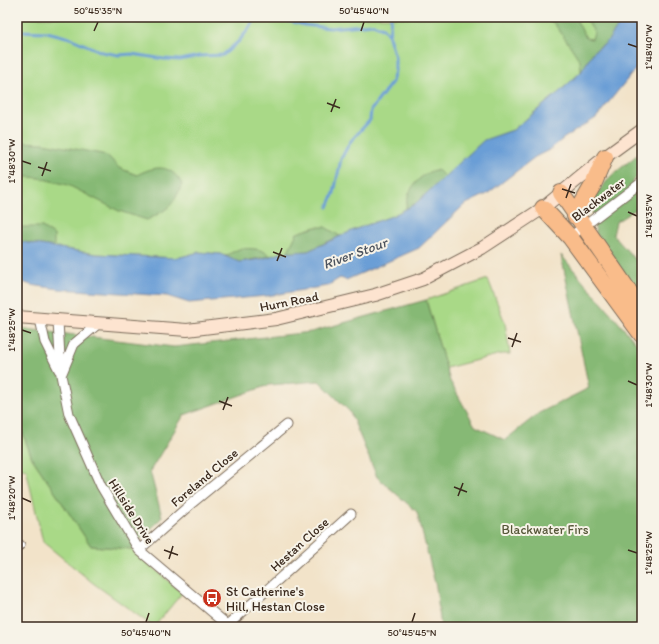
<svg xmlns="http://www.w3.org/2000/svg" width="659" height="644" font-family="Itim,sans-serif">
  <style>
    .green { fill: #a9d987; stroke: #728252 }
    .forest { fill: #86b974; stroke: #607249 }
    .water { fill: #6b9ed6; stroke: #53647a }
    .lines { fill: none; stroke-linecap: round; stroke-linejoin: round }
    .stream { stroke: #6b9ed6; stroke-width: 3 }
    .street-casing { stroke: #7b6b5a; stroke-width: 11 }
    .secondary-casing { stroke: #7b6b5a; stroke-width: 14 }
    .highway-casing { stroke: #7b6b5a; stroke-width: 18 }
    .street { stroke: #fff; stroke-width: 9 }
    .secondary { stroke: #fde4d0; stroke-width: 12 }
    .highway { stroke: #f9bc8a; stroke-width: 16 }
    .ticks { fill: none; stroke: #3b2a1e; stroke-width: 1.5 }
    .labels { text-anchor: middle; stroke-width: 4; stroke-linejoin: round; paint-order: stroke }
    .street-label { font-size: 13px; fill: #3b2a1e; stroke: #f7f3e8 }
    .park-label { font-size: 13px; fill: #565638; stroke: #f7f3e8 }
    .poi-label { font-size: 13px; fill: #3b2a1e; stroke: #f7f3e8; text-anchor: start }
    .water-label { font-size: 14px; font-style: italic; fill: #4c535e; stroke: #f7f3e8 }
    .neatline { fill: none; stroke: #3b2a1e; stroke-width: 1.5 }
    .ticks-label { font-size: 10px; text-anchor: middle; fill: #3b2a1e }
  </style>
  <rect width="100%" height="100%" fill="#f7f3e8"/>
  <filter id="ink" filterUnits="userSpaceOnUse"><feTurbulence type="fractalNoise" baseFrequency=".025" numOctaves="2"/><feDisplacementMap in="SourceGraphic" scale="8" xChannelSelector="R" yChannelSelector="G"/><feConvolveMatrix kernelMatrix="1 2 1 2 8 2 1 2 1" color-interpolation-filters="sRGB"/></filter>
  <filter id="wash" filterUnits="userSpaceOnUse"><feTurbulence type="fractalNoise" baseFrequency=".012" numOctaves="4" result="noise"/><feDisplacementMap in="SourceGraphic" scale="16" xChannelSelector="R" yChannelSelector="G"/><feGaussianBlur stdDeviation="0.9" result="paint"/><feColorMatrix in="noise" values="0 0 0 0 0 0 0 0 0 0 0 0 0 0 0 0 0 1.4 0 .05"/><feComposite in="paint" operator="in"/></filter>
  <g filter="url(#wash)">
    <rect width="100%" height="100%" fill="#f2e3c9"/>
    <!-- green -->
    <path class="green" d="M17 17H625L581 72 558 93 513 130 484 141 415 204 392 216 356 229 308 251 281 253 261 259 239 262 220 254 199 252 177 258 96 254 17 241Z
      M488 279 505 323 510 354H501L446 368 426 300Z
      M17 418 32 458 91 546 132 549 182 593 154 627 93 583 43 542 26 469 17 467Z"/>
    <!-- forest -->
    <path class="forest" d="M542 17H575L586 38 592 39 594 32 585 17H625L606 43 594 51 581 72 580 61 571 47 554 23Z
      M17 142 43 143 102 154 109 157 119 168 137 175C156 165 171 164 182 184 173 207 168 209 147 220L119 211 68 185 39 178 17 176Z
      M642 151V172L632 182 642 187V205L616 222 613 235 642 267V298L596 234 591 201 611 176Z
      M434 170H438L445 177 415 204 406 209C406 192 417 176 434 170Z
      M17 227H42L54 235V247L17 241Z
      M316 227H325L340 236 308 251 287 253 297 233Z
      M239 249C250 248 262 248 271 256L239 262 225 256Z
      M561 255 642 350V627H441L436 587 417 512 377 477 350 412 319 381 269 385 184 415 150 471 162 517 132 549 91 546 32 458 17 418V328L174 347 311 332 426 300 450 381 475 426 505 440 539 413 589 388Z"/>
    <!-- water -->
    <path class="water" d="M625 17H642V61L596 118 564 138 549 150 535 157 487 194 464 205 419 248 346 280 340 278 327 286 267 296 189 303 167 296 59 289 31 285 17 280V241L96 254 177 258 199 252 220 254 239 262 261 259 281 253 308 251 356 229 392 216 415 204 484 140 513 130 558 93 581 72 594 51 606 43Z"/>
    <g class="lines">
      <!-- stream -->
      <path class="stream" d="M274 17 304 25 330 28 373 24 383 28 388 35
        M17 31 47 32 70 38 102 52 119 55 132 54 164 59 180 60 199 56 223 55 239 41 250 27 255 17
        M328 207 334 193 341 159 350 142 370 120 371 110 392 82 395 71V57L389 37 391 17"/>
    </g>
  </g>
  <g filter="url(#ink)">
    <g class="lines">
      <!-- street casing -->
      <g class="street-casing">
        <path id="street" d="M570 237 642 182
          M40 319 45 342 59 370
          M58 321 61 375 69 414 101 486 139 550 230 627
          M62 373 74 344 99 323
          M17 544 20 545
          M139 550 192 503 287 425
          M228 625 351 514"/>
      </g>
      <!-- secondary casing -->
      <g class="secondary-casing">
        <path id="secondary" d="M17 317 187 330 276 319 375 295 423 279 482 248 543 208 605 157 642 130"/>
      </g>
      <!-- highway casing -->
      <g class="highway-casing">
        <path id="highway" d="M561 193 642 310
          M543 208 570 237 642 335
          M575 216 593 185 605 157"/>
      </g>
      <!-- street -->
      <use href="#street" class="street"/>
      <!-- secondary -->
      <use href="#secondary" class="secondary"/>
      <!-- highway -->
      <use href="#highway" class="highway"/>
    </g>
  </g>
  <!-- ticks -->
  <path class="ticks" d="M94 31 98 22M361 31 364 22M628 44 637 47M327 103 340 108M331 112 336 99M22 161 31 164M38 167 51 171M42 176 47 162M562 189 575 193M566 198 571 184M628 212 637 216M273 252 286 257M277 261 282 248M22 330 31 333M508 338 521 342M512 347 517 333M628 381 637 385M219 401 232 406M223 410 228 397M454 487 467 492M458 496 463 483M22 498 31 502M164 550 178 555M628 550 637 553M169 559 173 546M146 622 149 613M412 622 415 613"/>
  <!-- icons -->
  <defs>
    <g id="bus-disc" transform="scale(1)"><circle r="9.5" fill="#c8321e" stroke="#f7f3e8"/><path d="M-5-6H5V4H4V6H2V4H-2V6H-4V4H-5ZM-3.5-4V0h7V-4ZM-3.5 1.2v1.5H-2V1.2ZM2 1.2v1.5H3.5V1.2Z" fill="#fff"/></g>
  </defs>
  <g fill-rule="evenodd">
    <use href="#bus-disc" x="212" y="598"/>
  </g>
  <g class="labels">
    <!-- street labels -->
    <g class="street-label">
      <text transform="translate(598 199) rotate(-37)" y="5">Blackwater</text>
      <text transform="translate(289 301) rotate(-11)" y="5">Hurn Road</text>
      <text transform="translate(204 477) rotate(-40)" y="5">Foreland Close</text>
      <text transform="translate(132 511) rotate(58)" y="5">Hillside Drive</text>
      <text transform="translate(299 544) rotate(-42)" y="5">Hestan Close</text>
    </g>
    <!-- park labels -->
    <g class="park-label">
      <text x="545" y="534">Blackwater Firs</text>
    </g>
    <!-- poi labels -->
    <g class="poi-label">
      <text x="226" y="596">St Catherine's<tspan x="226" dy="15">Hill, Hestan Close</tspan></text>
    </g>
    <!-- water labels -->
    <g class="water-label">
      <text transform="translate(355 253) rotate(-20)" y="5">River Stour</text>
    </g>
  </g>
  <!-- margin -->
  <rect width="659" height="644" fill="none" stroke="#f7f3e8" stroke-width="44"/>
  <rect x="22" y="22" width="615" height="600" class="neatline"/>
  <g class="ticks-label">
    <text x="98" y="14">50°45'35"N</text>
    <text x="364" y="14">50°45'40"N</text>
    <text transform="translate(648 47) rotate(-90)" y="4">1°48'40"W</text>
    <text transform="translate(11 161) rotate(-90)" y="4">1°48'30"W</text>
    <text transform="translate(648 216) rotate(-90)" y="4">1°48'35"W</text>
    <text transform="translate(11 330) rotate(-90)" y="4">1°48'25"W</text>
    <text transform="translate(648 385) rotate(-90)" y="4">1°48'30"W</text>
    <text transform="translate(11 498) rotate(-90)" y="4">1°48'20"W</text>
    <text transform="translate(648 553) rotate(-90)" y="4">1°48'25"W</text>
    <text x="146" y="636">50°45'40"N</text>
    <text x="412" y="636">50°45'45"N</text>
  </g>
</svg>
